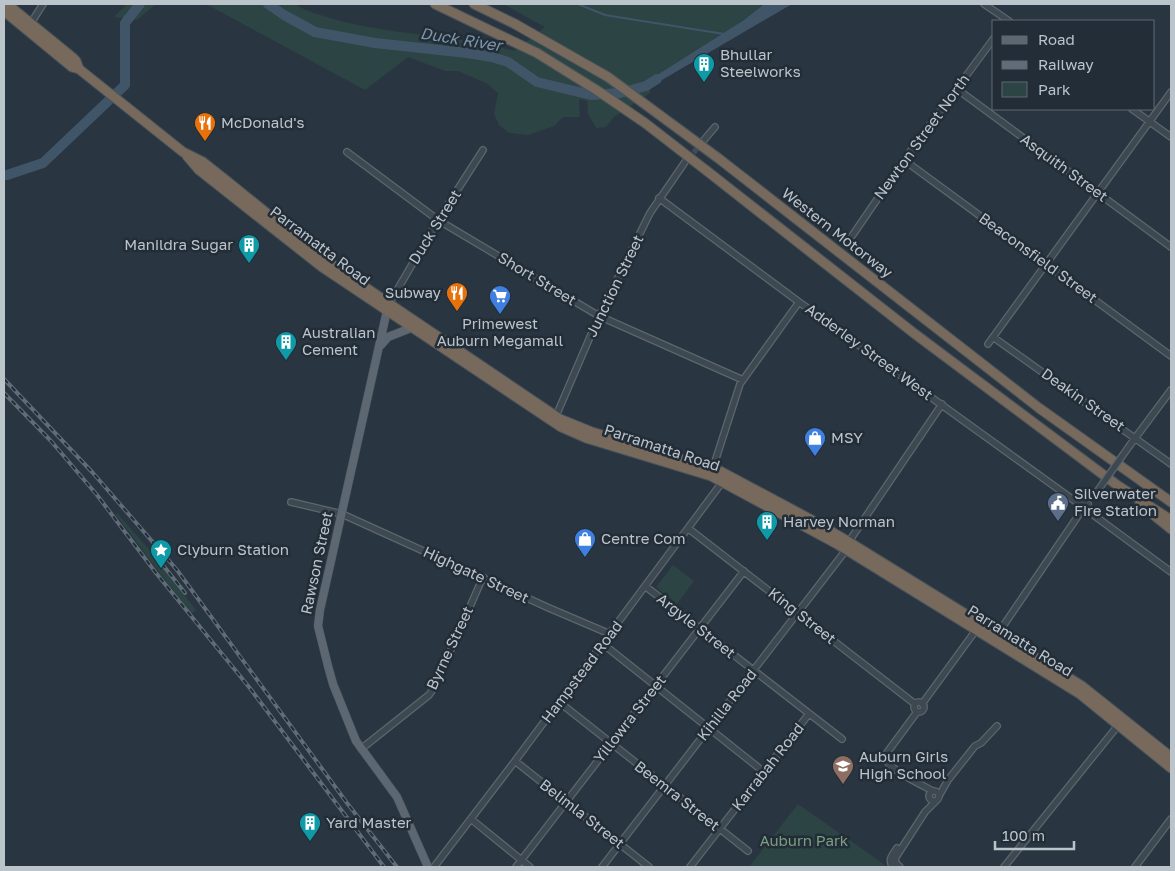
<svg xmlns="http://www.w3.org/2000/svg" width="1175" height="871" font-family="'Golos Text',sans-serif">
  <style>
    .green { fill: #2c4443 }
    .water { fill: #415569 }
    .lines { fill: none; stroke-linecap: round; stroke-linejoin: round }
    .stream { stroke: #415569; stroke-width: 2 }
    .river { stroke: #415569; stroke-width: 10 }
    .minor-tunnel { stroke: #3f4b56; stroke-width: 5.5; stroke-dasharray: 5.5 3; stroke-linecap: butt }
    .minor-casing { stroke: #5c666f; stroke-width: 8 }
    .major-casing { stroke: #47515b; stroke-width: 9 }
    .highway-casing { stroke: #48535c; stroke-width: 11 }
    .minor { stroke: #3e4851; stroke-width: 5.5 }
    .major { stroke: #5c6771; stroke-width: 8 }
    .highway { stroke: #77695b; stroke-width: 9 }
    .rail-casing { stroke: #606c78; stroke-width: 4 }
    .rail { stroke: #222d37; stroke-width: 2; stroke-dasharray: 5.5; stroke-linecap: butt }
    .minor-bridge-casing { stroke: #5c666f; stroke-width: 8; stroke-linecap: butt }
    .highway-bridge-casing { stroke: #48535c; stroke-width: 11; stroke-linecap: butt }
    .minor-bridge { stroke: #3e4851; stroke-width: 5.5 }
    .highway-bridge { stroke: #77695b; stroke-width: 9 }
    .labels { text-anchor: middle; stroke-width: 5; stroke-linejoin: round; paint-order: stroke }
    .poi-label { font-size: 15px; fill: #bbc3cb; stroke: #222d37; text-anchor: start }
    .street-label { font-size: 15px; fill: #bbc3cb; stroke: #222d37 }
    .park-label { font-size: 15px; fill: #7b9f80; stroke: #222d37 }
    .water-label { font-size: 16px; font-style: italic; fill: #7e96ab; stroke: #222d37 }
  </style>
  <rect width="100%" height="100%" fill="#293641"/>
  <!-- green -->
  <path class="green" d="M127 4H156L137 20 114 17Z
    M206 4H295C307 12 320 15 334 19 393 36 455 34 514 51L545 27 503 4H764L744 20 644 84 650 87V93L614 117 606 127 596 128 588 114 587 101 579 99 580 117H563L554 126 528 135 509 133 499 125 494 114 498 93 486 83 458 71H445L408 57 365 90Z
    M117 513 147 547 196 610 191 614 116 515Z
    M673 565 694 581 677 604 656 587Z
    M798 804 888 867H749Z"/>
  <!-- water -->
  <path class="water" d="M764 4H792L650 87 643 84 744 20Z"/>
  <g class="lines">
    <!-- stream -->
    <path class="stream" d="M578 4 605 15 724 34"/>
    <!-- river -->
    <path class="river" d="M268 4 284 15 315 32 375 43 467 53 492 57 508 62 537 82 591 95 620 93 646 86 657 79
      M4 175H7L43 163 125 85V23L140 4"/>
    <!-- minor-tunnel -->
    <path class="minor-tunnel" d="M688 159 701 144"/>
    <!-- minor casing -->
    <g class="minor-casing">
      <path id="minor" d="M984 4 1009 21
        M31 23 43 4
        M957 89 1171 247
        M1132 109 1171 137
        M704 140 715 127
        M347 152 438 220 599 316 743 380
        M904 160 1171 356
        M659 198 799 302 1079 504
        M852 236 904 160 994 38
        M389 304 438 220 483 150
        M993 337 1171 464
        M988 344 1171 92
        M556 416 599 316 650 213 685 162
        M1130 445 1171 390
        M712 471 740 384 799 302
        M291 502 342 514 549 608 610 634
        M1088 511 1171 572
        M1080 513 1077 509 1079 504 1083 502 1088 504
        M689 529 915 704
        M645 586 842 739
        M997 635 1080 513
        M603 644 764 772
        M559 702 748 851
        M914 707a5 5 0 1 1 10 0a5 5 0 1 1-10 0Z
        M922 704 976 630
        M917 712 886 754 885 758C889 770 922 785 933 791
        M361 749 429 695 434 688 483 577
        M515 761 649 867
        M929 796a5 5 0 1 1 10 0a5 5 0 1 1-10 0Z
        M939 796 948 780 975 746 981 743 997 726
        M471 819 530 867
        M434 867 515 761 723 481
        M516 867 744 571
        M602 867 846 550 852 537 942 404
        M690 867 808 715
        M893 867C887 860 893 854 897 848
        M900 867 895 862 896 857 925 812 936 801
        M1004 867 1120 723
        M1135 867 1171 819"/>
    </g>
    <!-- major casing -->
    <g class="major-casing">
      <path id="major" d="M388 306 320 610 318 626 328 666 333 684 356 741 397 797 428 867
        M381 345 388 337 411 328"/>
    </g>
    <!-- highway casing -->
    <g class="highway-casing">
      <path id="highway" d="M7 4 72 57 76 61 79 69
        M435 4 537 53
        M474 4 515 24
        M4 11 72 67 79 69 183 152 203 162 227 181 317 254 397 309 560 419 592 432 720 471 808 518 849 542 1082 686 1171 757
        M187 156 199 170 322 267 561 427 586 438 711 476 837 544 1080 694 1171 768
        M718 158 1039 408 1171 502
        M707 171 915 334 1117 485 1171 520
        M1140 504 1171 529"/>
    </g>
    <!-- minor -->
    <use href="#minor" class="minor"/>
    <!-- major -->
    <use href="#major" class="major"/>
    <!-- highway -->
    <use href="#highway" class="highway"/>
    <!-- rail casing -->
    <g class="rail-casing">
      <path id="rail" d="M4 379 93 473 177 570 347 803 397 867
        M4 393 51 441 97 495 156 573 249 687 384 867
        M155 555 185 593"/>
    </g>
    <!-- rail -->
    <use href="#rail" class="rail"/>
    <!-- minor-bridge casing -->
    <g class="minor-bridge-casing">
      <path id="minor-bridge" d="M1094 496 1130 445"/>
    </g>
    <!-- highway-bridge casing -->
    <g class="highway-bridge-casing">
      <path id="highway-bridge" d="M515 24 608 77 718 158
        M537 53 598 91 645 123 707 171"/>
    </g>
    <!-- minor-bridge -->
    <use href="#minor-bridge" class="minor-bridge"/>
    <!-- highway-bridge -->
    <use href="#highway-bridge" class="highway-bridge"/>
  </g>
  <!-- icons -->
  <defs>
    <g id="building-pin" transform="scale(1.125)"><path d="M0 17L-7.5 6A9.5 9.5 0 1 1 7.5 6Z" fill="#0f9aa8" stroke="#222d37"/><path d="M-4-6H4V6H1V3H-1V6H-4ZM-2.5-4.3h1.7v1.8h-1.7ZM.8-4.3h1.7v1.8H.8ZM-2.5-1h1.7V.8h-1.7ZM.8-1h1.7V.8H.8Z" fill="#fff"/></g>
    <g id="restaurant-pin" transform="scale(1.125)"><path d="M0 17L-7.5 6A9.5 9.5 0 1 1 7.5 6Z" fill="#e8710a" stroke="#222d37"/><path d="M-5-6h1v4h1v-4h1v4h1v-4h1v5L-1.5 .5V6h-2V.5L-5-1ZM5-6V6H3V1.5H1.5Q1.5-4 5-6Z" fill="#fff"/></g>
    <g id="supermarket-pin" transform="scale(1.125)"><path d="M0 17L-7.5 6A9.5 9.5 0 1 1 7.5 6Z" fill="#3f7fe0" stroke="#222d37"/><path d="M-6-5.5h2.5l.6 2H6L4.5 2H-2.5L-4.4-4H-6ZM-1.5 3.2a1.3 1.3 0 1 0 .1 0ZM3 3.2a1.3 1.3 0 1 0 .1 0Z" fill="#fff"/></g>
    <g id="shop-pin" transform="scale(1.125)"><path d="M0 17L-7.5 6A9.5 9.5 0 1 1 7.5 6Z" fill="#3f7fe0" stroke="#222d37"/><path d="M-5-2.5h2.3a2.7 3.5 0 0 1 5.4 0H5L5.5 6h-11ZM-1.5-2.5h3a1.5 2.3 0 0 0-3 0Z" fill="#fff"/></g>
    <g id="civic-pin" transform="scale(1.125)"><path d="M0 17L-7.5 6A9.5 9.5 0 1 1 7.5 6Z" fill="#5c6f8a" stroke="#222d37"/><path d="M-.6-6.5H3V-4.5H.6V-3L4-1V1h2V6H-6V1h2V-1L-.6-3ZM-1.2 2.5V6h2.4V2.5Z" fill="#fff"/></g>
    <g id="sight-pin" transform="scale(1.125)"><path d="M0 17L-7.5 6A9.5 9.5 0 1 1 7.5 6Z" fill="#0f9aa8" stroke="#222d37"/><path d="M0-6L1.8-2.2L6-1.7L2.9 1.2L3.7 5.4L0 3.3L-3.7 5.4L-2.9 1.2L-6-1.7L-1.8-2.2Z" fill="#fff"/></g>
    <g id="school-pin" transform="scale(1.125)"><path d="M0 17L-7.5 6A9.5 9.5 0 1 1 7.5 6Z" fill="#8d6e63" stroke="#222d37"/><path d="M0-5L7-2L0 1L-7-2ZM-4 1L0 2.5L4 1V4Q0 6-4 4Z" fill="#fff"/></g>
  </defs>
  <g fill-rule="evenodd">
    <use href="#building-pin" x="704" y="64"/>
    <use href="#restaurant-pin" x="205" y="123"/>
    <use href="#building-pin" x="249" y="245"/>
    <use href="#restaurant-pin" x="457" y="293"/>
    <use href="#supermarket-pin" x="500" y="296"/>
    <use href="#building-pin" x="286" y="342"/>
    <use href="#shop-pin" x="815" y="438"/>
    <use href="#civic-pin" x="1058" y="503"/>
    <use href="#building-pin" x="767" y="522"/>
    <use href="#shop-pin" x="585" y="539"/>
    <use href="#sight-pin" x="161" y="550"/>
    <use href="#school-pin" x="843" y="766"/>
    <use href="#building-pin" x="310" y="823"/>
  </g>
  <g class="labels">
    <!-- poi labels -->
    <g class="poi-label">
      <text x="720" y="60">Bhullar<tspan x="720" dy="17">Steelworks</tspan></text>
      <text x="221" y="128">McDonald's</text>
      <text x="233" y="250" text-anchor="end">Manildra Sugar</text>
      <text x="441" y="298" text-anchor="end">Subway</text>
      <text x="500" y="329" text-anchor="middle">Primewest<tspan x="500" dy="17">Auburn Megamall</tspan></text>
      <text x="302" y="338">Australian<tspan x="302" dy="17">Cement</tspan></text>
      <text x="831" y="443">MSY</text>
      <text x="1074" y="499">Silverwater<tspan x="1074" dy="17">Fire Station</tspan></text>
      <text x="783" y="527">Harvey Norman</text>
      <text x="601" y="544">Centre Com</text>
      <text x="177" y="555">Clyburn Station</text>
      <text x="859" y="762">Auburn Girls<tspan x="859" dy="17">High School</tspan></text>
      <text x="326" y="828">Yard Master</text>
    </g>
    <!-- street labels -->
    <g class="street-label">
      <text transform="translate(922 137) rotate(-54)" y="5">Newton Street North</text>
      <text transform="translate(1064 168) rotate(36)" y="5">Asquith Street</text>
      <text transform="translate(435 227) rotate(-58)" y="5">Duck Street</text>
      <text transform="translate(837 233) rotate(38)" y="5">Western Motorway</text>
      <text transform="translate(320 246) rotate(37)" y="5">Parramatta Road</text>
      <text transform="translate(1038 258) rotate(36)" y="5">Beaconsfield Street</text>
      <text transform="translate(537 279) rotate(31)" y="5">Short Street</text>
      <text transform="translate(615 286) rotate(-64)" y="5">Junction Street</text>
      <text transform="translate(869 352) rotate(36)" y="5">Adderley Street West</text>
      <text transform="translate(1083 400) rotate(35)" y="5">Deakin Street</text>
      <text transform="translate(662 448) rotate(18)" y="5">Parramatta Road</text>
      <text transform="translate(317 563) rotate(-78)" y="5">Rawson Street</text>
      <text transform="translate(476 575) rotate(25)" y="5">Highgate Street</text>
      <text transform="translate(802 616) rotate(38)" y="5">King Street</text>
      <text transform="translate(696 626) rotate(38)" y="5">Argyle Street</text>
      <text transform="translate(1020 641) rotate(32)" y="5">Parramatta Road</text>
      <text transform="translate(450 648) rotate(-65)" y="5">Byrne Street</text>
      <text transform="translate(582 672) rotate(-53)" y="5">Hampstead Road</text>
      <text transform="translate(727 705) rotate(-52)" y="5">Kihilla Road</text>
      <text transform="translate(630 719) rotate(-52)" y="5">Yillowra Street</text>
      <text transform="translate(768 767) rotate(-52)" y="5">Karrabah Road</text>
      <text transform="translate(677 796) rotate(38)" y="5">Beemra Street</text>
      <text transform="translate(582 814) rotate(38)" y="5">Belimla Street</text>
    </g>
    <!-- park labels -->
    <g class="park-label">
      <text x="804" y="846">Auburn Park</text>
    </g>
    <!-- water labels -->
    <g class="water-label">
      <text transform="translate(461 39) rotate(9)" y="6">Duck River</text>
    </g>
  </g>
  <!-- border -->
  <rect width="1175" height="871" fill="none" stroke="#bbc3cb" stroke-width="10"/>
  <!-- legend -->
  <rect x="992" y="20" width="162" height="90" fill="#222d37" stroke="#5f6972"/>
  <rect x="1002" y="36" width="25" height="8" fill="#5c6771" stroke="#5f6972"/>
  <text x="1038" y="45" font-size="15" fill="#bbc3cb">Road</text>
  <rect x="1002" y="61" width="25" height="8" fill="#606c78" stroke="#5f6972"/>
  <text x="1038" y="70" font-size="15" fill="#bbc3cb">Railway</text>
  <rect x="1002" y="82" width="25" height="15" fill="#2c4443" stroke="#5f6972"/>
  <text x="1038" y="95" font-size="15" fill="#bbc3cb">Park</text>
  <!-- scale -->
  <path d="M995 841v8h79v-8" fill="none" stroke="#bbc3cb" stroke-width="2.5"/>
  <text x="1002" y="841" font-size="15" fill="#bbc3cb" stroke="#222d37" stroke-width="4" paint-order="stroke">100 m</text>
</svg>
